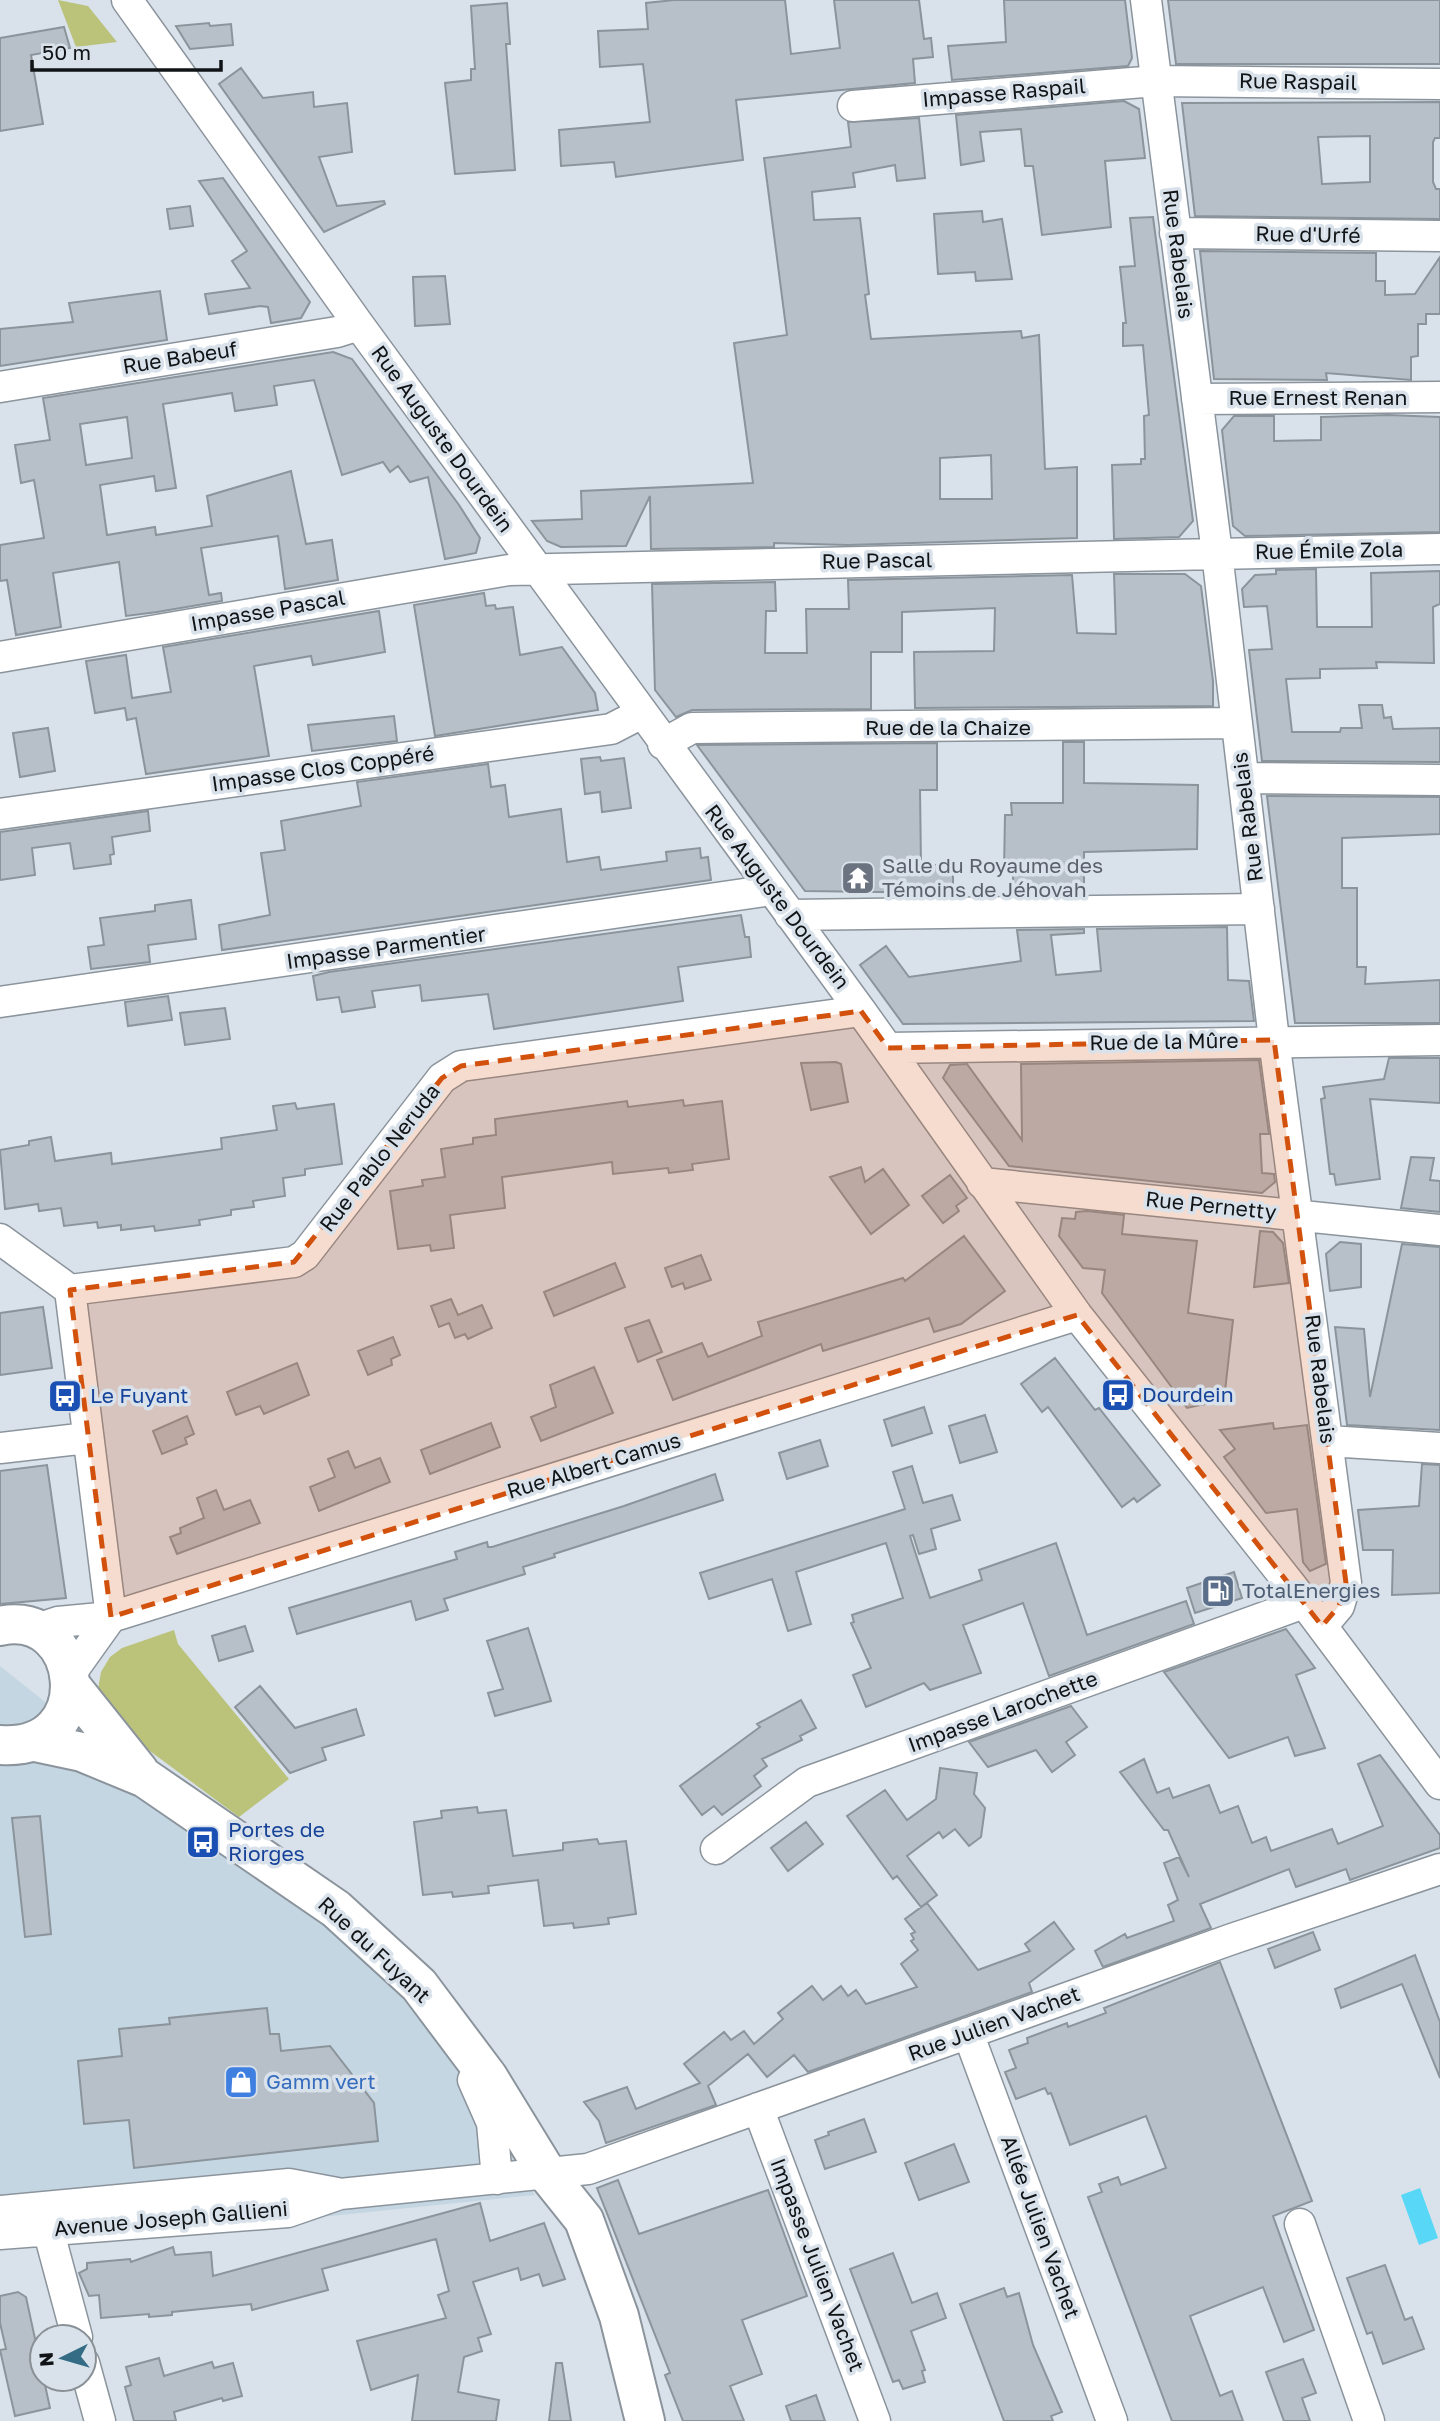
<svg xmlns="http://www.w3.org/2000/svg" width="1440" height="2421" font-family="'Golos Text',sans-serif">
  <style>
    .built { fill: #c5d6e3 }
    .green { fill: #bbc27a }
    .water { fill: #59d7f7 }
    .building { fill: #b7c0c8; stroke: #8b949b; stroke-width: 2; fill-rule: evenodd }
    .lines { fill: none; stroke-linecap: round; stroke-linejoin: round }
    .street-casing { stroke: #8b949c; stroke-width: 33 }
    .secondary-casing { stroke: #8b949c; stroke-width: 42 }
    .street { stroke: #fff; stroke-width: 30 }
    .secondary { stroke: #fff; stroke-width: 38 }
    .marked { fill: #d2520d; fill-opacity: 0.2; stroke: #d2520d; stroke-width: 5; stroke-dasharray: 14 9; stroke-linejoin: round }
    .labels { text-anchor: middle; stroke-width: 7; stroke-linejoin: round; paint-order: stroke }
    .street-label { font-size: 21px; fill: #111417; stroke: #d9e2ea }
    .worship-label { font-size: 21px; fill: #5b616d; stroke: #d9e2ea; text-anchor: start }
    .transit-label { font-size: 21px; fill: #164399; stroke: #d9e2ea; text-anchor: start }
    .service-label { font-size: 21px; fill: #4e5e75; stroke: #d9e2ea; text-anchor: start }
    .shop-label { font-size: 21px; fill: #366cbe; stroke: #d9e2ea; text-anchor: start }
  </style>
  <rect width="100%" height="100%" fill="#d9e2ea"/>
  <!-- built -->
  <path class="built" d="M0 1666 409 1992 535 2195 0 2250Z"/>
  <!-- green -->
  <path class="green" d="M58 0 88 6 117 42 76 47Z
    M174 1630 178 1644 289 1779 239 1817 108 1720 97 1695 101 1672 110 1657 122 1648Z"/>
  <!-- water -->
  <path class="water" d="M1420 2188 1438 2238 1419 2245 1401 2195Z"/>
  <!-- building -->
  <path class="building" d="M674 0H785L791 54 840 48 834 0H919L924 39 931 38 933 57 913 59 915 83 736 100 743 160 616 177 614 162 561 166 559 130 650 122 643 64 600 67 598 31 648 29 646 3Z
    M1004 0H1125L1132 58 1128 66 952 80 948 46 1006 42Z
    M1168 0H1440V64H1176Z
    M507 3 510 44H506L515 170 455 174 445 83 471 80V69H475L471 6Z
    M209 23 210 26 231 24 233 45 190 49 176 26Z
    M64 27 70 48 31 55 43 124 0 131V38Z
    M241 68 263 98 313 92 314 107 347 103 352 152 319 157 337 206 384 201 385 204 324 232 219 84Z
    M1124 101 1139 109 1145 158 1105 161 1111 227 1042 235 1033 166H1025L1021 129 980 132 984 161 961 165 956 115Z
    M1440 102V138H1435L1433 142V182L1436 189H1440V219L1195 216 1182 103ZM1370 136V182L1322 184 1318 137Z
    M919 118 925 178 897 181 895 165 853 173 855 187 812 192 814 220 860 218 869 294 865 295 871 339 1021 331 1022 338 1039 335 1045 469 1077 467V538L848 545 774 543V547L651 549 650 496 626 546 561 547 547 541 532 521 582 519 581 491 753 483 734 343 787 335 764 158 851 147 848 122ZM991 455 992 499H940V458Z
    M223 178 310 302 301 318 271 323 268 307 260 306 209 314 205 294 250 288 232 261 247 251 199 181Z
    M190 206 193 226 170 229 167 209Z
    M982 211 983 222 1002 219 1012 279 976 281 975 272 938 274 934 214Z
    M1153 217 1193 521 1179 537 1114 539 1112 465 1141 464V459H1145L1144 416 1149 415 1143 345 1123 346V323H1126L1120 267 1135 266 1130 218Z
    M1200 251 1376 253V281H1385V295L1415 294 1440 257V314H1426V324H1418V356L1411 357V380L1326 373 1327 380 1214 379Z
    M445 276 450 324 415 326 413 277Z
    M160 291 167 340 0 366V329L73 322 69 303Z
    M333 352 352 359 459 505 480 538 476 553 445 559 428 477 410 482 398 466 390 472 383 462 342 475 314 380 274 386 277 405 235 411 232 393 163 404 176 488 156 491 154 476 100 485 107 535 155 527 156 535 212 526 207 496 291 471 306 544 332 540 338 580 285 589 278 536 201 548 209 595 221 593 222 601 157 612 126 616 119 562 53 573 61 627 16 635 7 580 0 581V545L44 538 34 480 21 483 15 445 50 440 43 398ZM127 417 132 458 86 465 80 424Z
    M1388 415 1440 417V532L1245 536 1233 526 1222 430 1234 416H1274V441L1321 440V417Z
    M1316 569 1317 627H1372L1371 573 1440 571V604L1433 607 1434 663 1376 662 1377 668 1320 669V678L1286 679 1292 732H1340L1341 728H1362L1359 705H1382L1384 718 1391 717 1393 729 1440 728V762L1262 761 1249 650 1272 649 1267 606 1244 607 1242 589 1255 575 1276 574V570Z
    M1114 574H1185L1201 586 1213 681V706L915 708 914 652 994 651 995 608 902 612V652H871V709L692 710 676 717 655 690 652 584 775 582 776 611H766L765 653H807L806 609H849L848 580 1072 575 1077 633 1116 634Z
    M484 593 486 606 495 605 496 609 513 607 520 655 562 647 595 693 598 710 435 736 414 605Z
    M379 611 385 652 313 665 311 656 254 666 269 756 146 774 136 718 127 720 125 708 95 713 86 661 126 655 132 698 171 692 163 647Z
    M394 716 397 741 312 751 308 725Z
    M48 728 55 771 20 777 13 733Z
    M1063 742H1084V783L1198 785 1197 849 1084 852V894L1013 895V870H1004L1005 815H1012L1011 803H1063Z
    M937 743V790H920L921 865H953V893L805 891 697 745Z
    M600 757 601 761 624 758 631 808 602 812 600 792 585 794 581 759Z
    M488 764 491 787 505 785 509 817 561 809 567 862 599 857 601 870 667 861 666 852 700 848 701 858 708 857 711 880 222 950 219 925 270 915 261 853 285 850 281 821 361 806 357 782Z
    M1267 796 1440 797V834L1342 838V888H1357V967H1366L1365 984 1440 980V1023H1295Z
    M148 811 150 831 112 837 114 854 110 855 111 864 74 869 70 843 32 848 35 875 0 880V832Z
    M191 900 196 939 148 945 150 962 91 969 88 947 104 945 100 918 155 911V905Z
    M741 915 745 937H749L751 957 678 967 683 1001 494 1029 488 994 422 1001 420 985 372 991 375 1007 342 1012 339 997 317 1000 313 976 329 972Z
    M1227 927 1228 980 1249 981 1254 1021 903 1024 860 965 886 946 909 977 1021 961 1017 930 1084 929V933L1051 935 1056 975 1101 971 1097 929Z
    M168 996 172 1020 128 1026 125 1002Z
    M225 1008 230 1039 185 1045 180 1013Z
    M1389 1058H1440V1103L1370 1099 1380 1179 1336 1185 1334 1174H1330L1321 1099 1325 1098 1323 1087 1384 1079Z
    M1259 1060 1269 1134H1260L1262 1173 1274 1174 1275 1182 1262 1193 1009 1166 943 1078 950 1065 967 1064 1022 1140 1021 1064Z
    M836 1062 841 1064 848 1102 811 1110 801 1063Z
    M683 1100 684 1106 722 1101 729 1159 692 1164 693 1170 669 1173 668 1168 613 1174 612 1162 502 1177 505 1208 450 1215 454 1248 431 1251 430 1245 398 1249 390 1191 423 1186 422 1180 445 1177 441 1149 473 1144V1138L496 1135 495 1119 627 1101 628 1107Z
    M295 1103 297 1109 334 1104 342 1164 305 1169V1175L283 1178 285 1196 253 1201 254 1207 231 1210V1215L199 1220 200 1225 155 1231 154 1226 121 1230V1225L98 1228 97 1222 64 1226 61 1208 39 1211 38 1204 5 1209 0 1150 29 1145V1141L51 1137 55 1161 111 1153 112 1164 222 1149 221 1138 277 1130 273 1106Z
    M1411 1157 1434 1158 1430 1180 1440 1181V1212L1401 1208Z
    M861 1167 865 1182 883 1169 909 1205 871 1234 830 1177Z
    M950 1175 967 1198 956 1206 959 1211 943 1223 922 1196Z
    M1087 1211 1124 1215 1122 1234 1197 1241 1188 1313 1233 1320 1224 1400 1187 1408 1102 1293 1105 1270 1083 1268 1059 1236 1062 1218 1075 1219 1076 1212Z
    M1260 1231 1273 1232 1283 1243 1289 1283 1254 1287Z
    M964 1236 1005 1291 961 1324 934 1332 929 1318 823 1351 821 1344 673 1400 657 1360 702 1343 708 1357 762 1336 758 1322 903 1278 905 1281Z
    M1340 1242 1361 1244V1287L1330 1291 1326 1254Z
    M1402 1244 1440 1247V1430L1347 1425 1335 1327 1364 1329 1370 1397Z
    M701 1255 711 1280 685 1289 683 1283 672 1287 665 1268Z
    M615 1263 625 1287 554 1316 544 1292Z
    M451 1299 458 1315 482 1305 492 1328 468 1339 465 1334 455 1338 449 1323 439 1327 431 1306Z
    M43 1307 52 1368 0 1375V1313Z
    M649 1320 662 1352 638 1362 625 1328Z
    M393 1337 400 1355 391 1359 392 1365 368 1375 358 1351Z
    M1055 1358 1095 1410 1099 1408 1160 1485 1137 1502 1134 1498 1122 1507 1048 1407 1042 1412 1021 1384Z
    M297 1363 309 1395 264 1414 260 1406 236 1415 227 1392Z
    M594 1367 613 1413 541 1441 531 1417 556 1407 550 1385Z
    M924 1407 932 1433 892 1446 884 1420Z
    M985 1415 997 1452 960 1463 949 1426Z
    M187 1416 194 1434 185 1438 187 1444 162 1454 153 1431Z
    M491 1423 500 1447 430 1474 421 1450Z
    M1273 1423 1274 1429 1307 1425 1326 1564 1310 1571 1303 1562 1297 1509 1266 1513 1224 1457 1235 1449 1220 1430Z
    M820 1440 828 1466 787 1479 779 1453Z
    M348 1451 355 1468 380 1458 390 1482 319 1511 310 1487 335 1477 328 1459Z
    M1422 1464 1440 1465V1593L1392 1595 1393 1550H1363L1358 1510 1419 1506Z
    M47 1465 66 1598 0 1604V1471Z
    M912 1466 923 1503 952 1495 960 1520 931 1529 936 1549 919 1554 913 1535 910 1536 930 1598 982 1580 979 1570 1056 1543 1087 1635 1186 1601 1194 1624 1049 1676 1023 1603 963 1625 981 1673 930 1690 924 1683 866 1707 853 1675 871 1668 851 1623 854 1622 852 1615 903 1598 886 1543 796 1572 811 1624 788 1631 772 1579 709 1599 700 1573 905 1509 893 1472Z
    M715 1474 723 1500 554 1554 555 1557 523 1567 525 1574 444 1599 448 1610 416 1620 411 1601 297 1634 289 1608 457 1559 455 1552 487 1542 488 1547H492L624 1506Z
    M216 1490 224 1510 250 1500 260 1523 177 1554 170 1537 181 1533 180 1528 204 1518 197 1498Z
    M1234 1572 1242 1598 1195 1613 1187 1588Z
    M245 1626 253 1651 219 1661 212 1636Z
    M528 1628 551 1701 495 1716 488 1693 503 1689 487 1641Z
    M1286 1629 1315 1668 1296 1675 1325 1748 1295 1756 1288 1737 1229 1758 1164 1672Z
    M260 1686 295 1728 356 1709 364 1735 322 1748 326 1760 290 1773 235 1707Z
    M801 1700 816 1728 800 1736 802 1740 762 1759 767 1766 754 1776 761 1786 722 1815 714 1806 702 1815 680 1786 760 1727 757 1724Z
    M1071 1706 1087 1727 1066 1742 1075 1755 1052 1772 1036 1750 988 1767 969 1742Z
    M1380 1755 1440 1835V1848L1350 1880 1346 1869 1296 1887 1289 1869 1200 1904 1211 1928 1103 1967 1095 1951 1125 1934 1127 1938 1174 1921 1168 1905 1178 1900 1164 1863 1179 1857 1189 1877 1168 1830H1164L1120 1772 1144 1759 1157 1793 1169 1788 1173 1798 1209 1785 1220 1813 1238 1806 1252 1843 1266 1837 1271 1851 1332 1829 1338 1844 1383 1826 1358 1764Z
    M940 1768 977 1773 974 1794 985 1808 981 1837 969 1846 955 1829 943 1838 939 1832 907 1856 937 1895 921 1907 897 1876 893 1879 847 1816 885 1790 907 1820 936 1799Z
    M477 1807 478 1813 506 1810 513 1856 563 1850V1843L597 1839 599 1844 626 1841 636 1914 608 1918 609 1924 574 1928 573 1923 544 1926 538 1880 488 1886 489 1893 453 1897 452 1892 423 1895 414 1822 442 1818 441 1811Z
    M40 1816 51 1934 25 1937 12 1818Z
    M806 1822 823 1844 788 1871 771 1848Z
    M927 1903 978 1970 1030 1951 1025 1944 1054 1922 1074 1949 1029 1983 1032 1992 808 2072 794 2055 767 2077 748 2054 708 2086 716 2105 606 2143 599 2121 584 2102 627 2087 636 2109 700 2083 684 2064 724 2032 731 2040 744 2031 754 2044 783 2019 778 2013 812 1986 823 2000 841 1986 848 1996 856 1990 866 2004 917 1987 901 1964 918 1950 911 1941 914 1939 911 1934 915 1932 905 1919Z
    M1313 1932 1320 1950 1275 1968 1268 1949Z
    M1415 1955 1440 2022V2078L1402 1984 1341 2008 1335 1989Z
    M1220 1962 1312 2201 1273 2216 1314 2330 1284 2342 1263 2287 1190 2316 1220 2396 1232 2391 1243 2421H1172L1088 2197 1102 2192 1099 2184 1118 2177 1121 2185 1166 2168 1146 2116 1070 2145 1051 2093 1048 2094 1045 2088 1016 2099 1005 2072 1016 2068 1009 2050 1028 2043 1027 2038 1067 2023 1068 2027 1106 2013 1104 2008Z
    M267 2008 270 2034H279L281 2051 330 2046 374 2103 378 2141 134 2168 129 2120 84 2124 78 2061 122 2056 119 2029 170 2024 169 2018Z
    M864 2119 876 2152 825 2169 815 2140 829 2135 828 2132Z
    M954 2144 969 2182 919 2200 905 2163Z
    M618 2180 639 2234 768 2190 807 2296 742 2320 762 2374 730 2386 744 2421H683L665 2375 670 2373 597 2188Z
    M480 2203 490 2241 544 2223 565 2279 543 2286 539 2274 521 2280 518 2268 473 2282 491 2334 478 2338 482 2351 464 2357 458 2392 499 2400 496 2421H412L418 2375 371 2390 357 2341 446 2318 438 2295 449 2291 436 2239 322 2269 328 2290 252 2310 251 2304 172 2312V2315L149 2317V2314L101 2318 99 2295 89 2296 79 2273 87 2269V2263L130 2259 131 2262 173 2247 175 2255 211 2252 213 2276Z
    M893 2253 912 2303 937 2293 946 2318 911 2331 925 2370 922 2371 925 2382 903 2389 899 2380 893 2382 850 2269Z
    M1385 2265 1405 2320 1412 2317 1424 2349 1383 2364 1372 2332 1367 2334 1347 2278Z
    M1004 2288 1007 2297 1019 2293 1033 2345 1062 2412 1051 2416 1053 2421H1004L960 2304Z
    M18 2292 26 2297 50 2408 15 2416 0 2350 6 2349 0 2323V2296Z
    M159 2358 164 2376 212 2362 214 2368 233 2363 242 2396 223 2401 222 2398 174 2412 176 2421H134L125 2387 131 2385 126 2367Z
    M1303 2359 1316 2393 1302 2398 1310 2421H1284L1266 2372Z
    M556 2363H562L571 2421H549Z
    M816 2395 825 2421H791L786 2406Z"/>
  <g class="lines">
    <!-- street casing -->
    <g class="street-casing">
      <path id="street" d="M127 0 359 325 861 1011 1077 1315 1291 1585 1440 1784
        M1146 0 1217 553 1274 1040 1346 1583 1339 1606 1322 1626
        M853 106 1156 81 1440 84
        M1175 233 1440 236
        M0 387 337 332 359 325
        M1197 399 1440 397
        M0 657 509 570 1440 549
        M663 744 692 728 1237 723
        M1244 778 1440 780
        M0 814 611 729 642 713
        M790 915 1259 909
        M0 1002 772 890
        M888 1048 1440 1040
        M982 1183 1440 1230
        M0 1239 70 1290 111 1617
        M70 1290 294 1262 305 1255 442 1078 461 1066 861 1011
        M1328 1441 1440 1448
        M0 1448 87 1438
        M34 1630 58 1622 111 1617 1077 1315
        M71 1673 111 1617
        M716 1849 807 1782 1304 1603
        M968 2033 1112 2421
        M473 2080 492 2123 497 2179
        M758 2108 875 2421
        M0 2211 289 2184 337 2193
        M47 2212 48 2229 77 2337
        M1300 2224 1369 2421
        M0 2234 288 2212 340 2194 588 2169 1232 1939 1440 1869
        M84 2363 100 2421"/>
    </g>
    <!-- secondary casing -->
    <g class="secondary-casing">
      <path id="secondary" d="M0 1626C84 1607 102 1752 0 1745
        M72 1687 139 1771
        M35 1742 82 1752 145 1778 336 1909 419 1985 488 2077 548 2175 584 2220 619 2316 645 2421"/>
    </g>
    <!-- street -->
    <use href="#street" class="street"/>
    <!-- secondary -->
    <use href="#secondary" class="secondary"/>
  </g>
  <!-- marked area -->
  <path class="marked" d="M861 1011 888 1048 1274 1040 1346 1583 1339 1606 1322 1626 1077 1315 111 1617 70 1290 294 1262 442 1078 461 1066Z"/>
  <!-- icons -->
  <defs>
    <g id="temple-square" transform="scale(1.75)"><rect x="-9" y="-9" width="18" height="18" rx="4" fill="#6b7280" stroke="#d9e2ea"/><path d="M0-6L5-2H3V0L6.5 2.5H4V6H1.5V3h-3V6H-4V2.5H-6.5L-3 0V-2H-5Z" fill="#fff"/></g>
    <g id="bus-square" transform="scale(1.75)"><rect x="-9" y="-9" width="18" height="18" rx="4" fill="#1a4fb4" stroke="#d9e2ea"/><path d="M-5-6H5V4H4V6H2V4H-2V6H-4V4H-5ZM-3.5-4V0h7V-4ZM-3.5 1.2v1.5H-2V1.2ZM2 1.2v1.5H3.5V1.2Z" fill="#fff"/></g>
    <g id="fuel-square" transform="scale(1.75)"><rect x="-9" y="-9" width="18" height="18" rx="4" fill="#5c6f8a" stroke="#d9e2ea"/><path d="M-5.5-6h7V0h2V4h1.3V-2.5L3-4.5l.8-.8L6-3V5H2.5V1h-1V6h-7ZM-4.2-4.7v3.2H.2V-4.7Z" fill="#fff"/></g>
    <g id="shop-square" transform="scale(1.75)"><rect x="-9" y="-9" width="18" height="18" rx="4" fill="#3f7fe0" stroke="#d9e2ea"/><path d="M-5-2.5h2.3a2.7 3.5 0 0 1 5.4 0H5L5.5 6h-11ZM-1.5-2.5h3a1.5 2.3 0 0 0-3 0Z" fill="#fff"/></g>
  </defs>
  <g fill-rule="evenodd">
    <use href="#temple-square" x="858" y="878"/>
    <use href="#bus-square" x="1118" y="1395"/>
    <use href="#bus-square" x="65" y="1396"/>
    <use href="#fuel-square" x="1218" y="1591"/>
    <use href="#bus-square" x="203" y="1842"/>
    <use href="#shop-square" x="241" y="2082"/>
  </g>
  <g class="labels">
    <!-- street labels -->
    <g class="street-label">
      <text transform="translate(1298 82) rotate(1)" y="7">Rue Raspail</text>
      <text transform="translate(1004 93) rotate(-5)" y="7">Impasse Raspail</text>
      <text transform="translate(1308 235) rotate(1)" y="7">Rue d'Urfé</text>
      <text transform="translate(1178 254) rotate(83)" y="7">Rue Rabelais</text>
      <text transform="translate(180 358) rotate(-9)" y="7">Rue Babeuf</text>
      <text x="1318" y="405">Rue Ernest Renan</text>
      <text transform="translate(442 439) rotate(54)" y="7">Rue Auguste Dourdein</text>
      <text transform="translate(1329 551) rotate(-1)" y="7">Rue Émile Zola</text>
      <text transform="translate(877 561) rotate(-1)" y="7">Rue Pascal</text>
      <text transform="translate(268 611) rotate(-10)" y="7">Impasse Pascal</text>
      <text x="948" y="735">Rue de la Chaize</text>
      <text transform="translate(323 769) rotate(-8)" y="7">Impasse Clos Coppéré</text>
      <text transform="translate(1248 817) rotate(-97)" y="7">Rue Rabelais</text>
      <text transform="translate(777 897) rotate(53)" y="7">Rue Auguste Dourdein</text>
      <text transform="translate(386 948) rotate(-8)" y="7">Impasse Parmentier</text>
      <text transform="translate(1164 1042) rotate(-1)" y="7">Rue de la Mûre</text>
      <text transform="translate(380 1158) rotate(-52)" y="7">Rue Pablo Neruda</text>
      <text transform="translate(1211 1206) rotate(6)" y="7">Rue Pernetty</text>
      <text transform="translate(1320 1379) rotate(83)" y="7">Rue Rabelais</text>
      <text transform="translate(594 1466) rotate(-17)" y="7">Rue Albert Camus</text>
      <text transform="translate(1003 1712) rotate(-20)" y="7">Impasse Larochette</text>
      <text transform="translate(374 1950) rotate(43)" y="7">Rue du Fuyant</text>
      <text transform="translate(994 2024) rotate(-20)" y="7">Rue Julien Vachet</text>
      <text transform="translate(171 2219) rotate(-5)" y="7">Avenue Joseph Gallieni</text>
      <text transform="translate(1040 2227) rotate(70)" y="7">Allée Julien Vachet</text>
      <text transform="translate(817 2265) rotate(69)" y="7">Impasse Julien Vachet</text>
    </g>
    <!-- worship labels -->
    <g class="worship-label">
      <text x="882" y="873">Salle du Royaume des<tspan x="882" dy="24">Témoins de Jéhovah</tspan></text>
    </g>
    <!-- transit labels -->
    <g class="transit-label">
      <text x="1142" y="1402">Dourdein</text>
      <text x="90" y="1403">Le Fuyant</text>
      <text x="228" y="1837">Portes de<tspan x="228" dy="24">Riorges</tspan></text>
    </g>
    <!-- service labels -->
    <g class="service-label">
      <text x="1242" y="1598">TotalEnergies</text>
    </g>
    <!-- shop labels -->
    <g class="shop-label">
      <text x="266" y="2089">Gamm vert</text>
    </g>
  </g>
  <!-- north arrow -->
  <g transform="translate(63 2358) rotate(265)"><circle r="33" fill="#d9e2ea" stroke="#899096" stroke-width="2"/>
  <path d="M0-5L12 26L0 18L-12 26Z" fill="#346c86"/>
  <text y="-10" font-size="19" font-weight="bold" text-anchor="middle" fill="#111417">N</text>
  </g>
  <!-- scale -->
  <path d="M32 60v10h189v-10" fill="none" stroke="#111417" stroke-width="3.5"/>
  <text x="42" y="60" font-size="21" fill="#111417" stroke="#d9e2ea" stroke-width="5" paint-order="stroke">50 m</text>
</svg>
